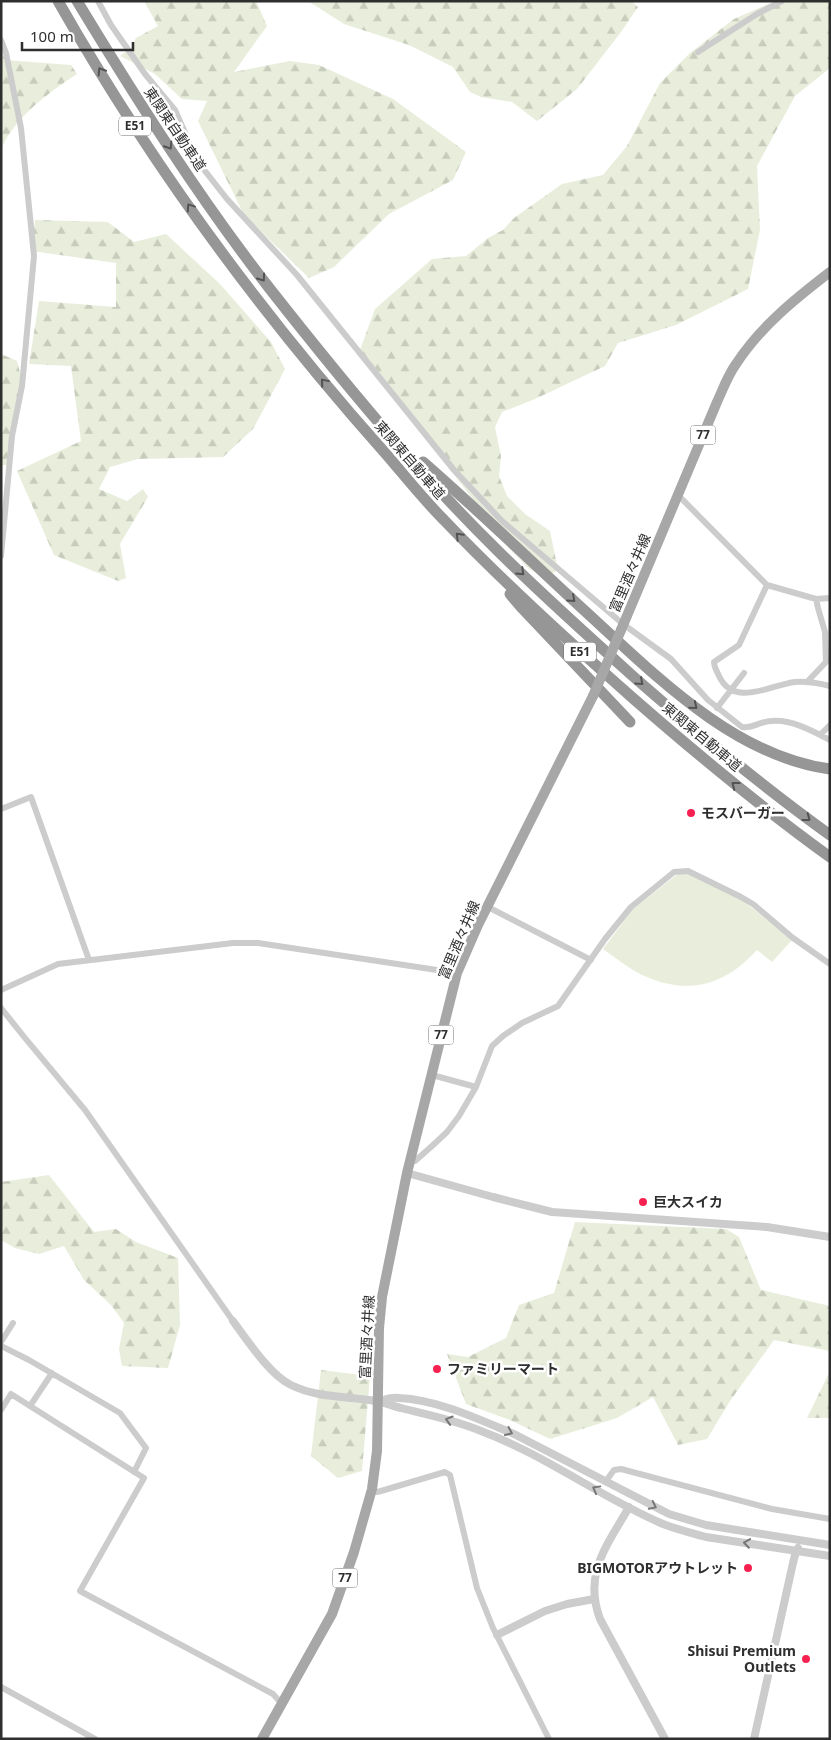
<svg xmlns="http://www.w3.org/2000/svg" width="831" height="1740" font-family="'Noto Sans','Noto Sans JP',sans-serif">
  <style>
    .forest { fill: url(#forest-firs) }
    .garden { fill: #e8eedb }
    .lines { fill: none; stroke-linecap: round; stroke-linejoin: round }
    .minor { stroke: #ccc; stroke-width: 6 }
    .tertiary { stroke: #ccc; stroke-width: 8 }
    .primary { stroke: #a7a7a7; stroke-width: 10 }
    .motorway { stroke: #969696; stroke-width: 11 }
    .primary-bridge { stroke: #a7a7a7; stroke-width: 10 }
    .oneway { stroke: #535353 }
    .oneway2 { stroke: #767676 }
    .poi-dot { fill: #f62150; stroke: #fff; stroke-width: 2 }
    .labels { text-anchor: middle; stroke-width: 5; stroke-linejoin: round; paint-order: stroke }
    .shield { fill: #fff; stroke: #6d6d6d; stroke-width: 1 }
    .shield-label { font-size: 12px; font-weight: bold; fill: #2f2f2f }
    .street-label { font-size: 14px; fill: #2f2f2f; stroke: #fff }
    .poi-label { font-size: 14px; font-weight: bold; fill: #2f2f2f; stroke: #fff; text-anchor: start }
  </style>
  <defs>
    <pattern id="forest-firs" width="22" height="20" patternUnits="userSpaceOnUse" patternTransform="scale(1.25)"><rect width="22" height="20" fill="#e8eedb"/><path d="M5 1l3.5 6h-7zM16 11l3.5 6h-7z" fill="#c7ccbc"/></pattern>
  </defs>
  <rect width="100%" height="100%" fill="#fff"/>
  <!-- forest -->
  <path class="forest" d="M144 1H256L267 26 234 72 290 61 319 65 393 99 466 152 453 180 389 214 334 267 309 278 244 215 198 121 207 101 182 99 155 74 120 56 131 48 136 38 158 26Z
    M308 1H631L638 7 621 32 577 89 537 121 512 102 481 97 470 92 453 67 409 45 344 24Z
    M775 1H830V68L795 96 757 166 760 230 748 289 676 325 618 343 605 366 535 399 502 412 495 427 501 456 499 476 507 496 525 514 550 531 558 570 545 577 529 569 503 542 466 490 400 407 360 350 375 309 432 259 466 256 488 238 503 230 514 218 562 184 603 175 627 146 660 83 690 53 734 19Z
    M1 47 5 60 71 65 77 74C48 93 16 116 1 149Z
    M35 220 108 222 134 242 166 234 220 284 271 342 285 369 253 429 223 457 138 459 110 467 99 489 127 501 143 489 148 497 120 544 126 578 118 581 54 555 17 471 81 441 71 366 29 364 39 301 116 307V263L32 251Z
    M1 354 17 361 22 380 10 465H1Z
    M49 1175 94 1232 116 1229 136 1242 178 1258 180 1325 168 1368 122 1366 119 1349 124 1323 111 1305 84 1280 64 1246 39 1254 15 1248 1 1240V1182Z
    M575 1222 726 1229 739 1237 761 1290 830 1306V1351L774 1340 730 1401 707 1439 678 1445 653 1397 617 1418 550 1439 510 1420 466 1404 447 1354 468 1357 506 1338 519 1305 554 1293Z
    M321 1370 370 1376 362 1471 338 1478 311 1456Z
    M830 1371V1418H807Z"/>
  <!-- garden -->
  <path class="garden" d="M682 873H687L740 898 792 940 772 962 757 950C724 986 688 996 642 975 628 968 616 958 603 949L633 909 675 876Z"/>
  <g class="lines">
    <!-- minor -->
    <path class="minor" d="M98 1 111 25 145 74 175 110 198 162 227 199 297 275 454 470 502 521 623 624 671 659 708 700 742 727C752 729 761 721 771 721 791 719 813 731 830 740
      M1 40 6 53 21 128 34 256 22 386 12 436 1 556
      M698 52 757 14 782 1
      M678 495 767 585 816 599 830 598
      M767 585 739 645 714 662C714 667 717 671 719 676 734 708 770 685 795 682 807 681 818 683 830 686
      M807 682 826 662 825 632 818 608 816 599
      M717 708 744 673
      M820 735 830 725
      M1 809 31 797 89 960
      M488 907 591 960
      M1 990 58 964 233 943H258L457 973
      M1 1008 25 1038 85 1110 233 1321
      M432 1075 476 1087
      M410 1162 415 1161 432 1146 447 1132 459 1116 476 1087 492 1046 503 1036 522 1023 558 1006 605 939 631 907 674 872 688 871 741 897 753 904 793 938 830 964
      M1 1342 13 1323
      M1 1346 29 1360 120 1413 146 1448 134 1472
      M30 1406 52 1373
      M1 1410 11 1394 144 1478 80 1591 273 1694 282 1704
      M606 1481 614 1470 621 1469 772 1509 830 1519
      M372 1489 377 1492 381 1491 445 1472 450 1475 477 1588 493 1628 549 1739
      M1 1687 95 1739"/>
    <!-- tertiary -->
    <path class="tertiary" d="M407 1173 493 1197 552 1212 767 1227 830 1237
      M233 1321C247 1340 270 1375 291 1385 317 1398 347 1396 376 1401 384 1402 392 1406 401 1408 428 1415 455 1420 481 1431 545 1455 600 1497 663 1524 676 1529 691 1533 706 1537L830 1556
      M380 1401C386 1399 393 1397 399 1398 439 1400 478 1419 514 1434L669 1514 706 1525 830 1545
      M629 1507C607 1546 583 1573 600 1619L665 1739
      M497 1635 545 1611 567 1604 594 1599
      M754 1739 793 1563 796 1551 798 1548"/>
    <!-- primary -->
    <path class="primary" d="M621 630 717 402C723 389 728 375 736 364 761 326 795 299 830 272
      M262 1739 332 1614 354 1552 372 1489 377 1451 379 1328 382 1297 407 1173 457 973 478 925 593 696"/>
    <!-- motorway -->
    <path class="motorway" d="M58 1C150 163 262 315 386 454 405 476 423 499 444 520 504 583 569 642 635 700 698 755 762 808 830 857
      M77 1C137 100 199 198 270 289 340 378 413 467 494 547 539 592 587 635 635 678 698 733 762 786 830 835
      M423 462C478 510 531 561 585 611 654 674 733 756 830 769
      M510 594 521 607 630 722"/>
    <!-- primary-bridge -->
    <path class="primary-bridge" d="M593 696 621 630"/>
  </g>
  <!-- one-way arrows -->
  <defs><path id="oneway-chevron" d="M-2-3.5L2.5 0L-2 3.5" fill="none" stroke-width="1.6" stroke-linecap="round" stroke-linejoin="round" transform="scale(1.25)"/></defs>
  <g class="oneway">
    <use href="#oneway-chevron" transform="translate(101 71) rotate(-122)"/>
    <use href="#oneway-chevron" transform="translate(169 146) rotate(57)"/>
    <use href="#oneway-chevron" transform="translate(190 207) rotate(-124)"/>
    <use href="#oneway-chevron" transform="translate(262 278) rotate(54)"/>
    <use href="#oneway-chevron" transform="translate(324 382) rotate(-130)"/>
    <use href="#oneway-chevron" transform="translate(459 536) rotate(-135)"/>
    <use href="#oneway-chevron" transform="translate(521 572) rotate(44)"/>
    <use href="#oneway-chevron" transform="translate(572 599) rotate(42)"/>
    <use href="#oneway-chevron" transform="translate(640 682) rotate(42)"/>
    <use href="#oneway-chevron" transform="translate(694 706) rotate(39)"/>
    <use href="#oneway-chevron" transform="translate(735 785) rotate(-142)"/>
    <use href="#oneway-chevron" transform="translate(807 818) rotate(37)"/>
  </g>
  <g class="oneway2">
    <use href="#oneway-chevron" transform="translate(449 1420) rotate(-163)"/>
    <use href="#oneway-chevron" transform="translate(509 1432) rotate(24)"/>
    <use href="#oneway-chevron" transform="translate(596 1489) rotate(-151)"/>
    <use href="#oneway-chevron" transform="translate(653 1506) rotate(26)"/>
    <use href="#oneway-chevron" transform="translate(747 1543) rotate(-172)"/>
  </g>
  <!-- markers -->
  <g class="poi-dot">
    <circle cx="691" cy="813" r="5"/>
    <circle cx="643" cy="1202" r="5"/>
    <circle cx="437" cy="1369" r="5"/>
    <circle cx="748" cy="1568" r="5"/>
    <circle cx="806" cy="1659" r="5"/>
  </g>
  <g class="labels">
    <!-- shield labels -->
    <g class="shield">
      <rect x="119" y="116.5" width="32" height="19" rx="4"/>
      <rect x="690.5" y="425.5" width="25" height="19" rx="4"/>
      <rect x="564" y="642.5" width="32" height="19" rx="4"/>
      <rect x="428.5" y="1025.5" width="25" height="19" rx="4"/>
      <rect x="332.5" y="1568.5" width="25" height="19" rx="4"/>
    </g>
    <g class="shield-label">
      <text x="135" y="130">E51</text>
      <text x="703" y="439">77</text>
      <text x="580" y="656">E51</text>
      <text x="441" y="1039">77</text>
      <text x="345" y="1582">77</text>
    </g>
    <!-- street labels -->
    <g class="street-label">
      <text transform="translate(175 129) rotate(56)" y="5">東関東自動車道</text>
      <text transform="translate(410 460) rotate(49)" y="5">東関東自動車道</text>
      <text transform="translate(630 573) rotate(-67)" y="5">富里酒々井線</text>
      <text transform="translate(702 737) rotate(40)" y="5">東関東自動車道</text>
      <text transform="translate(459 940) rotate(-67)" y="5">富里酒々井線</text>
      <text transform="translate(367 1337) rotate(-87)" y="5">富里酒々井線</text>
    </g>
    <!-- poi labels -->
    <g class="poi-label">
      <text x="701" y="818">モスバーガー</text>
      <text x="653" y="1207">巨大スイカ</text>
      <text x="447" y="1374">ファミリーマート</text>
      <text x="738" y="1573" text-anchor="end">BIGMOTORアウトレット</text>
      <text x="796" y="1656" text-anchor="end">Shisui Premium<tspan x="796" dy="16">Outlets</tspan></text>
    </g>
  </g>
  <!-- border -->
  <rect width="831" height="1740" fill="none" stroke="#2f2f2f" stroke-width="5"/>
  <!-- scale -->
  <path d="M22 42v8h111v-8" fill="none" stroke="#2f2f2f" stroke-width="2.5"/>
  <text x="30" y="42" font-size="15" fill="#2f2f2f" stroke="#ffffff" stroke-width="4" paint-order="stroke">100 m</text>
</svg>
